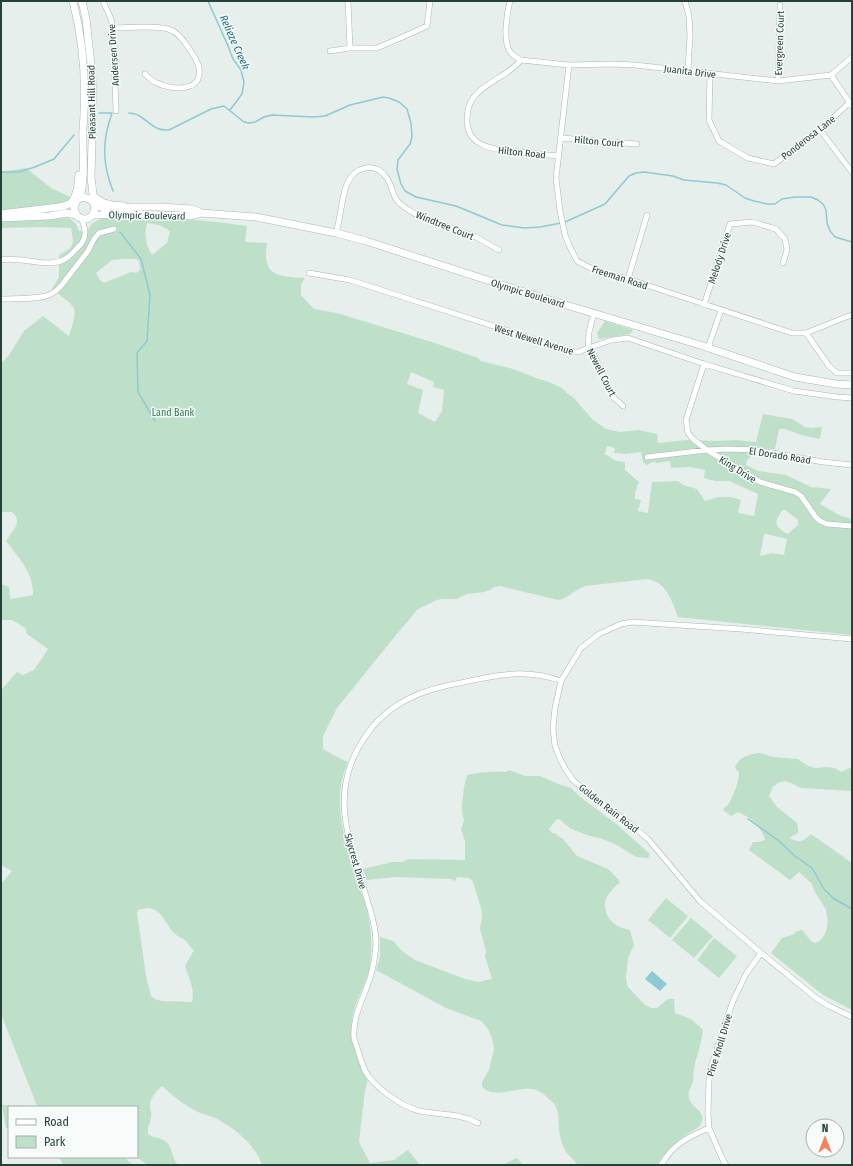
<svg xmlns="http://www.w3.org/2000/svg" width="853" height="1166" font-family="'Fira Sans Condensed',sans-serif">
  <style>
    .green { fill: #bfe0c8; fill-rule: evenodd }
    .water { fill: #8ec9d4 }
    .lines { fill: none; stroke-linecap: round; stroke-linejoin: round }
    .stream { stroke: #8ec9d4; stroke-width: 1.5 }
    .street-casing { stroke: #a8b8b2; stroke-width: 6 }
    .secondary-casing { stroke: #a4bbb3; stroke-width: 8 }
    .street { stroke: #fff; stroke-width: 5 }
    .secondary { stroke: #fff; stroke-width: 7 }
    .labels { text-anchor: middle; stroke-width: 3; stroke-linejoin: round; paint-order: stroke }
    .street-label { font-size: 10px; fill: #24423a; stroke: #f7fbf9 }
    .park-label { font-size: 10px; fill: #2d7a4b; stroke: #f7fbf9 }
    .water-label { font-size: 11px; font-style: italic; fill: #1c6f80; stroke: #f7fbf9 }
  </style>
  <rect width="100%" height="100%" fill="#e6efeb"/>
  <!-- green -->
  <path class="green" d="M26 168 51 188 72 198C65 208 15 209 1 210V172Z
    M69 218 76 224 79 231 88 230C90 226 92 223 96 221 103 217 113 218 120 218 163 216 205 220 247 226L245 242 267 243C266 250 265 259 268 266 273 278 294 277 305 278L301 285V295L314 309 337 313 435 343 478 358 481 361 513 369 536 378 549 382 562 388 567 393 574 398 593 420 606 429 620 432 639 430 657 434 658 443 686 440 717 441 736 440 756 442 763 414 792 419 805 427 811 428 822 427 820 439 801 435 785 429H779L775 449 753 448 751 456 747 460 746 465 758 471 786 475 811 487 831 489 820 504 841 516 852 519V635L678 617C672 601 667 583 648 579L585 586C576 589 567 599 558 600L500 586 494 587 490 590 484 592 467 594 457 599H442L437 600 418 609 396 635 337 708 323 736V749L339 758 348 762C329 803 348 851 361 892 365 903 369 915 370 927 372 941 372 956 369 970 366 982 360 992 356 1004 346 1032 354 1055 368 1079L365 1090 359 1142 370 1163 394 1160 408 1150 420 1165H262C256 1145 233 1127 215 1118 208 1115 201 1114 194 1110 183 1104 172 1095 162 1086 156 1092 149 1098 150 1108 151 1112 152 1114 151 1118 150 1125 147 1125 148 1134 154 1139 162 1136 168 1144 173 1150 172 1159 178 1165H147L137 1157V1107H9V1128H6L2 1105 37 1106 1 1014V884L12 871 1 865V710L2 709 1 708V690L17 672 23 675 34 670 48 649 27 634 25 628 12 620H1V584L9 587 10 599 33 595C34 573 18 557 6 541 12 531 24 522 12 512H1V364L9 355 24 331 43 316 69 336C79 304 77 309 52 289L59 277V255C75 247 74 245 71 228L43 227 1 228V222ZM147 223 159 225 170 231 167 243 152 255C146 245 144 235 147 223ZM122 259H136L139 261 140 270C137 273 135 273 131 272L104 283 100 280 96 273 112 260ZM411 372 434 382 433 387 444 390 442 411 435 422 418 413 423 390 407 384ZM607 446 615 448 614 453 627 454 641 452 643 462 647 465 653 462 657 463 670 461 671 468 690 467 705 470 704 478 715 481H729L758 494 754 516 738 513 741 500C727 495 719 496 705 501L697 489 683 485 678 481 652 482 648 513 638 511 641 500 635 499V493L639 482 625 470V462L616 461 605 454ZM784 509 798 520V525L788 534C774 527 773 521 784 509ZM766 534 787 539 784 555 772 553 760 556 764 535ZM148 908C162 908 166 926 175 934 178 937 183 938 186 941 189 945 189 946 194 950L185 966C189 978 195 989 192 1002L162 1001 155 999 151 996 146 976 137 913 138 910Z
    M605 321 633 330 630 334 599 339 597 333Z
    M760 753 773 757 798 759 808 766 816 768 827 767 835 768 841 772 852 767V791L801 788 791 783 785 781 778 783 773 787 769 796 777 807 797 823 798 828V833L789 838C799 843 803 842 811 834L852 863V1010L823 995 771 953 782 938 792 935 797 931 802 930 811 941 815 943C828 939 830 919 825 908 822 902 818 897 815 892 813 889 813 885 811 883 807 879 803 876 799 872L790 880 749 850 753 842H759L765 840C762 827 750 817 738 812L731 816 723 810C725 806 728 806 729 803 734 794 739 782 739 772L735 768C738 757 750 754 760 753Z
    M509 770 525 776H540L561 785 571 788 579 796 615 823 650 854 648 858 636 857 615 844 600 838 590 836 571 829 559 819 556 820 549 829 552 833H554L563 839 577 856 608 869 616 877 620 882C615 887 608 893 606 899 602 909 609 922 618 926 621 928 626 929 630 930L634 945 628 958 626 978 627 986 644 1004 651 1008H657L668 999H674L675 1013 691 1019 703 1030C702 1035 702 1040 700 1045 699 1053 695 1060 694 1069 693 1073 694 1077 693 1081 692 1088 687 1090 689 1098 691 1107 705 1111 702 1121 701 1127 694 1130 689 1133 676 1141 665 1152 657 1165H577C575 1160 570 1157 567 1153 564 1149 561 1141 560 1136 558 1127 560 1113 555 1105 554 1103 551 1101 549 1099 545 1095 541 1092 536 1090 520 1084 497 1101 482 1087V1082L489 1070 494 1049 492 1038 488 1029 481 1021 446 1008 376 970 380 957V937L393 941 402 951 415 960 465 979 478 982 492 979 485 956 486 951 482 936 480 929 482 916 481 908 473 882 469 878 457 877 455 881 451 879 396 877 366 880 363 869 392 862H403L408 859 465 860V841L461 829 464 821 462 812V804L464 787 467 775C476 772 497 771 506 772Z
    M666 898 688 916 670 938 648 920Z
    M691 918 713 936 694 958 672 940Z
    M714 938 737 956 719 978 697 960Z
    M59 1157H125V1158L133 1165H63Z
    M517 1158 523 1165H502Z"/>
  <!-- water -->
  <path class="water" d="M652 971 667 984 660 991 645 979Z"/>
  <g class="lines">
    <!-- stream -->
    <path class="stream" d="M208 1 228 46 233 59 241 70 244 82 242 94 230 110
      M99 113H112C102 141 102 163 113 191
      M129 113C132 113 135 114 138 115 150 122 154 131 169 130L211 109 224 106 244 122 249 123 255 122 264 117 272 115 313 117 325 116 350 105 383 97 389 98 399 102 407 109 411 123 412 137 410 144 398 160 397 169 401 184 405 191 416 197 456 206 502 225 524 228 540 227 561 223
      M1 172H19L35 167 54 159 74 135
      M565 222 605 204 629 176 636 173 644 172 673 176 684 180 717 183 726 185 745 198 754 201 767 204H775L782 199 795 197H811L818 200 823 204 826 210 827 223 830 231 835 237 852 242
      M120 232 141 259 150 295 147 341 137 353 138 392 155 421
      M748 819 779 841 795 856 812 868 824 889 833 898 852 909"/>
    <!-- street casing -->
    <g class="street-casing">
      <path id="street" d="M103 1 111 19 113 28 116 111
        M348 1 350 48
        M510 1C507 13 503 38 509 50 511 55 516 57 521 60L569 65 611 64 635 65 778 81 831 75 852 57
        M685 1 689 16 690 36 688 70
        M113 28C127 28 154 25 168 29 178 32 182 39 188 47 192 53 198 61 199 68 203 93 171 90 157 83 152 81 149 78 145 74
        M330 51 350 48H377L405 36 427 26 430 1
        M521 60C507 77 486 81 473 98 468 105 467 112 467 121 468 150 500 150 522 152 534 154 546 155 559 156
        M569 65 556 178 560 211 565 235 569 245 577 261 598 272 628 279 792 333H806L846 317 852 315
        M710 73 709 120 719 141 748 158 774 164 820 130 849 103 852 102
        M831 75 852 106
        M778 81 780 5
        M820 130 852 172
        M561 138 637 144
        M336 233C341 217 341 199 347 184 354 167 374 161 386 177 391 183 392 192 396 199 401 207 411 211 419 216L476 237 499 250
        M1 260C21 255 51 271 68 257 72 254 75 250 79 246 87 239 86 228 81 218
        M309 273 350 280 574 352H579L588 348 612 340 628 338 704 364 794 391 837 397 852 398
        M628 279 647 215
        M1 299C14 298 40 300 51 294 55 292 58 289 61 286L88 251 94 239 99 233 114 229
        M704 305 730 224 753 222 776 229 785 239 787 250 783 263
        M594 313 589 332 588 348 594 355 612 396 623 406
        M806 333 829 366 837 373H852
        M708 348 721 310
        M704 364 686 420 688 433 693 439 707 450 760 482 795 492 801 496 815 516 820 521 827 524 852 526
        M647 457 707 450 728 449 756 450 823 462 852 465
        M852 639 741 629 632 622 621 624 599 634 581 648 561 681 555 708 553 728 555 746 560 759 566 770 573 780 583 789 630 824 648 839 700 901 761 953 816 998 829 1006 852 1017
        M478 1123C459 1113 440 1115 420 1111 402 1107 375 1088 365 1071 363 1066 361 1060 359 1054 358 1049 355 1043 354 1038 352 1017 364 997 370 978 374 967 375 955 376 944 376 925 369 907 364 889 346 833 329 787 367 734 386 707 414 693 445 686 487 678 519 666 561 681
        M661 1165C673 1144 688 1137 709 1128
        M726 1165 722 1158 709 1128 708 1114 709 1080 711 1067 733 1001 746 974 761 953"/>
    </g>
    <!-- secondary casing -->
    <g class="secondary-casing">
      <path id="secondary" d="M73 1C82 37 86 76 84 113 84 122 82 131 83 141 83 160 85 179 80 198
        M82 1 86 19 92 74 93 107 91 177 94 203
        M94 197 104 203 112 205 124 206
        M71 203C77 196 78 185 79 175
        M95 205 108 210H120L132 207H160L193 209 201 213
        M1 214 58 207 64 206 76 201
        M93 215 95 208 94 203 91 200 84 197 80 198 76 201 74 208 75 212 78 217 84 219H87L93 215 130 214 191 216 201 213 256 217 336 233 366 241 546 299 700 345 795 377 836 384 852 385
        M1 218 49 216 67 213 76 215"/>
    </g>
    <!-- street -->
    <use href="#street" class="street"/>
    <!-- secondary -->
    <use href="#secondary" class="secondary"/>
  </g>
  <g class="labels">
    <!-- street labels -->
    <g class="street-label">
      <text transform="translate(779 43) rotate(-88)" y="4">Evergreen Court</text>
      <text transform="translate(113 55) rotate(-94)" y="4">Andersen Drive</text>
      <text transform="translate(690 71) rotate(7)" y="4">Juanita Drive</text>
      <text transform="translate(91 102) rotate(-91)" y="4">Pleasant Hill Road</text>
      <text transform="translate(808 137) rotate(-38)" y="4">Ponderosa Lane</text>
      <text transform="translate(599 141) rotate(5)" y="4">Hilton Court</text>
      <text transform="translate(522 152) rotate(6)" y="4">Hilton Road</text>
      <text transform="translate(147 215) rotate(1)" y="4">Olympic Boulevard</text>
      <text transform="translate(445 225) rotate(22)" y="4">Windtree Court</text>
      <text transform="translate(719 258) rotate(-72)" y="4">Melody Drive</text>
      <text transform="translate(620 277) rotate(18)" y="4">Freeman Road</text>
      <text transform="translate(528 293) rotate(17)" y="4">Olympic Boulevard</text>
      <text transform="translate(534 339) rotate(17)" y="4">West Newell Avenue</text>
      <text transform="translate(602 372) rotate(63)" y="4">Newell Court</text>
      <text transform="translate(780 455) rotate(9)" y="4">El Dorado Road</text>
      <text transform="translate(738 469) rotate(32)" y="4">King Drive</text>
      <text transform="translate(609 808) rotate(38)" y="4">Golden Rain Road</text>
      <text transform="translate(356 861) rotate(74)" y="4">Skycrest Drive</text>
      <text transform="translate(719 1045) rotate(-73)" y="4">Pine Knoll Drive</text>
    </g>
    <!-- park labels -->
    <g class="park-label">
      <text x="173" y="416">Land Bank</text>
    </g>
    <!-- water labels -->
    <g class="water-label">
      <text transform="translate(235 42) rotate(66)" y="4">Relieze Creek</text>
    </g>
  </g>
  <!-- border -->
  <rect width="853" height="1166" fill="none" stroke="#24423a" stroke-width="4"/>
  <!-- legend -->
  <rect x="8" y="1106" width="130" height="52" fill="#f7fbf9" stroke="#a3b1ad"/>
  <rect x="16" y="1119" width="20" height="6" fill="#ffffff" stroke="#a3b1ad"/>
  <text x="44" y="1126" font-size="12" fill="#24423a">Road</text>
  <rect x="16" y="1136" width="20" height="12" fill="#bfe0c8" stroke="#a3b1ad"/>
  <text x="44" y="1146" font-size="12" fill="#24423a">Park</text>
  <!-- north arrow -->
  <g transform="translate(825 1138)"><circle r="19" fill="#f7fbf9" stroke="#a3b1ad"/>
  <path d="M0-3L7 15L0 10L-7 15Z" fill="#f4845f"/>
  <text y="-6" font-size="11" font-weight="bold" text-anchor="middle" fill="#24423a">N</text>
  </g>
</svg>
